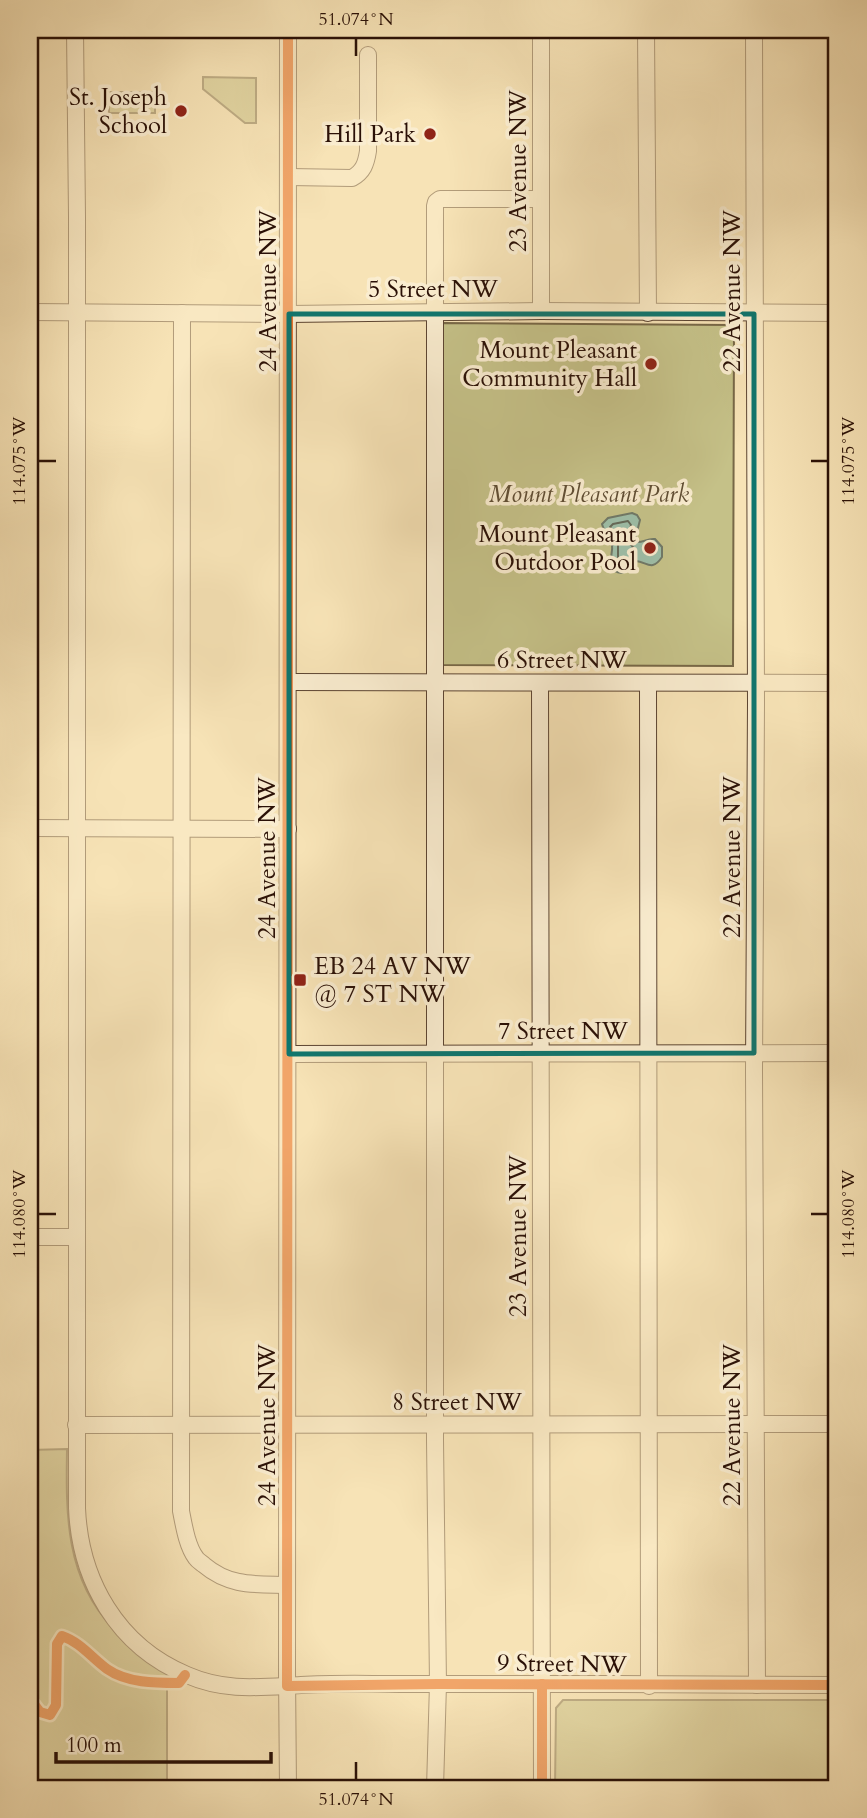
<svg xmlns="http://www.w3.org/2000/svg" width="867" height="1818" font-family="Cardo,serif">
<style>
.green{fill:#c5c188;stroke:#786847;stroke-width:2}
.water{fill:#9ebfa9;stroke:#707968;stroke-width:2}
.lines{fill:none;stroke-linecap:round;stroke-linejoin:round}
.shore{stroke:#646858;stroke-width:2}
.minor-casing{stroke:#5d4532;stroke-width:18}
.minor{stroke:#faedd0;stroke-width:16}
.cycleway-casing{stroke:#faedd0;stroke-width:15}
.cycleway{stroke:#e8590c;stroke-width:10}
.marked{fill:none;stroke:#0f766e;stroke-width:5;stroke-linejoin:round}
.ticks{fill:none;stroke:#2a1006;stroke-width:2.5}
.poi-dot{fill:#8f2418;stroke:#faedd0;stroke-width:2.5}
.labels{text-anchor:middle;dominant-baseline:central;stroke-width:7;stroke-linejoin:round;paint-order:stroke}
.poi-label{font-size:24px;fill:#2a1006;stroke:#faedd0;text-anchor:end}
.street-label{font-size:24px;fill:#2a1006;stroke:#faedd0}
.park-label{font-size:24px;font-style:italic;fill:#604e34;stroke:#faedd0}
.neatline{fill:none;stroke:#2a1006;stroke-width:2.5}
.ticks-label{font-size:18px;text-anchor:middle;fill:#2a1006}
</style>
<rect width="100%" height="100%" fill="#f7e3b6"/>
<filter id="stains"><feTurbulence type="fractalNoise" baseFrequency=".00286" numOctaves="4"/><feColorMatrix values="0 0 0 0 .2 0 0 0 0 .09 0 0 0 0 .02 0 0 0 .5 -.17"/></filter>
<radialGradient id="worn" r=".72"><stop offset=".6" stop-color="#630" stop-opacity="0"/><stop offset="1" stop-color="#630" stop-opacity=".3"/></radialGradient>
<g class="green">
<path d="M203,77L256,78V123H245L203,89Z"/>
<rect x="109" y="92" width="46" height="21"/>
<path d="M443,323L734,325L733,666L443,665Z"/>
<path d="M67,1449C66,1513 65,1578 113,1628C129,1644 150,1658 167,1673V1788H30V1450Z"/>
<path d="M563,1700H837V1788H555L556,1708Z"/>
</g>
<path class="water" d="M632,513L637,515L640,520L636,536V542C643,543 647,538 655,539L662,547V557C652,572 647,562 636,561C631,573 614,579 611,563C610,556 613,552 612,545C610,537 604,532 602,524L608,518Z"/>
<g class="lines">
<path class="shore" d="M628,521L631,525C626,542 628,539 636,552L630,558L627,564L623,566L618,562V542L610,527L613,524Z"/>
<g class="minor-casing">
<g id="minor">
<path d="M75,30L77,217V1508C80,1580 117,1646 187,1675C226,1692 260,1687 301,1685C333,1683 365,1684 397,1684C544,1683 690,1685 837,1685"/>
<path d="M541,30V311"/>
<path d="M646,30L648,313"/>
<path d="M754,30L756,703L754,1071L757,1685"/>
<path d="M289,177L352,178C363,172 366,164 368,151V55"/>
<path d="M30,312L289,314L541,311L837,313"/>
<path d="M182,313L181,1511C184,1526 187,1546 196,1558C198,1561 202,1563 204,1565C230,1587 256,1584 287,1585"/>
<path d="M288,682L837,683"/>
<path d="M540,683L542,1788"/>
<path d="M648,683L649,1686"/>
<path d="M30,828L288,829"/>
<path d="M289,1054L837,1053"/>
<path d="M30,1237H76"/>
<path d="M76,1425L837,1424"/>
<path d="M288,1788L287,1673L288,30"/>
<path d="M435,1788L438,1684L435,1440V206L436,202L440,199H541"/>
</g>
</g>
<use href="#minor" class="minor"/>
<g class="cycleway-casing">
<g id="cycleway">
<path d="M288,30L287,1686L438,1684L837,1685"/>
<path d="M542,1684V1788"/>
<path d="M30,1699L40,1712L50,1715L56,1705L57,1644L62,1636C80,1642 92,1658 107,1669C127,1683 155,1683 179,1683L185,1675"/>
</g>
</g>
<use href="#cycleway" class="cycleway"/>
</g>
<path d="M0 0H867V1818H0ZM289,314H754V1053L289,1054Z" fill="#f7e3b6" fill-opacity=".55" fill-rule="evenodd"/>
<path class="marked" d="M289,314H754V1053L289,1054Z"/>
<path class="ticks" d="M356,38V56M38,461H56M811,461H828M38,1214H56M811,1214H828M356,1762V1780"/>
<g class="poi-dot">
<circle cx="181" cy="111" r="7"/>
<circle cx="430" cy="134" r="7"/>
<circle cx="651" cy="364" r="7"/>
<circle cx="650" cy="548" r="7"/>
<rect x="293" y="973" width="14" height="14" rx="3.5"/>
</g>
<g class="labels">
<g class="poi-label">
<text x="167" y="97">St. Joseph<tspan x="167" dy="28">School</tspan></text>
<text x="416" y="134">Hill Park</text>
<text x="637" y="350">Mount Pleasant<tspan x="637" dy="28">Community Hall</tspan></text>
<text x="636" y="534">Mount Pleasant<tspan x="636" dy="28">Outdoor Pool</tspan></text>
<text x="314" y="966" text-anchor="start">EB 24 AV NW<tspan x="314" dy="28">@ 7 ST NW</tspan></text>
</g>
<g class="street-label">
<text transform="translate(518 171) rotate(-90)">23 Avenue NW</text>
<text x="433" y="289">5 Street NW</text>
<text transform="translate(268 291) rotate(-90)">24 Avenue NW</text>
<text transform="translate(732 291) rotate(-90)">22 Avenue NW</text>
<text x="562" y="660">6 Street NW</text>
<text transform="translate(732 857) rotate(-90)">22 Avenue NW</text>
<text transform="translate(267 858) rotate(-90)">24 Avenue NW</text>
<text x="563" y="1031">7 Street NW</text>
<text transform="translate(518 1236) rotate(-90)">23 Avenue NW</text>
<text x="457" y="1402">8 Street NW</text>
<text transform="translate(267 1425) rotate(-90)">24 Avenue NW</text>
<text transform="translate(732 1425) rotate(-90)">22 Avenue NW</text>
<text transform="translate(562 1664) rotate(1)">9 Street NW</text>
</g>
<g class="park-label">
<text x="589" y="494">Mount Pleasant Park</text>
</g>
</g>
<rect width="867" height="1818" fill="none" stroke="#f7e3b6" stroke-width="77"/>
<path d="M56 1752v10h215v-10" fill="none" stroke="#2a1006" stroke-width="3.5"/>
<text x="66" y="1752" font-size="21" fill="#2a1006" stroke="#faedd0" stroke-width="5" paint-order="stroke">100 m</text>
<rect x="38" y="38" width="790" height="1742" class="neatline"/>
<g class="ticks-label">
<text x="356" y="25">51.074°N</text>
<text transform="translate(848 461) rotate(-90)" y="6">114.075°W</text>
<text transform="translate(19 461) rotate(-90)" y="6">114.075°W</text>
<text transform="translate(19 1214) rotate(-90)" y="6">114.080°W</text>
<text transform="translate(848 1214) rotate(-90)" y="6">114.080°W</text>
<text x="356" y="1805">51.074°N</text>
</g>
<rect width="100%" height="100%" filter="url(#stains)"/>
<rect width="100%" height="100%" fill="url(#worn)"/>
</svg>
